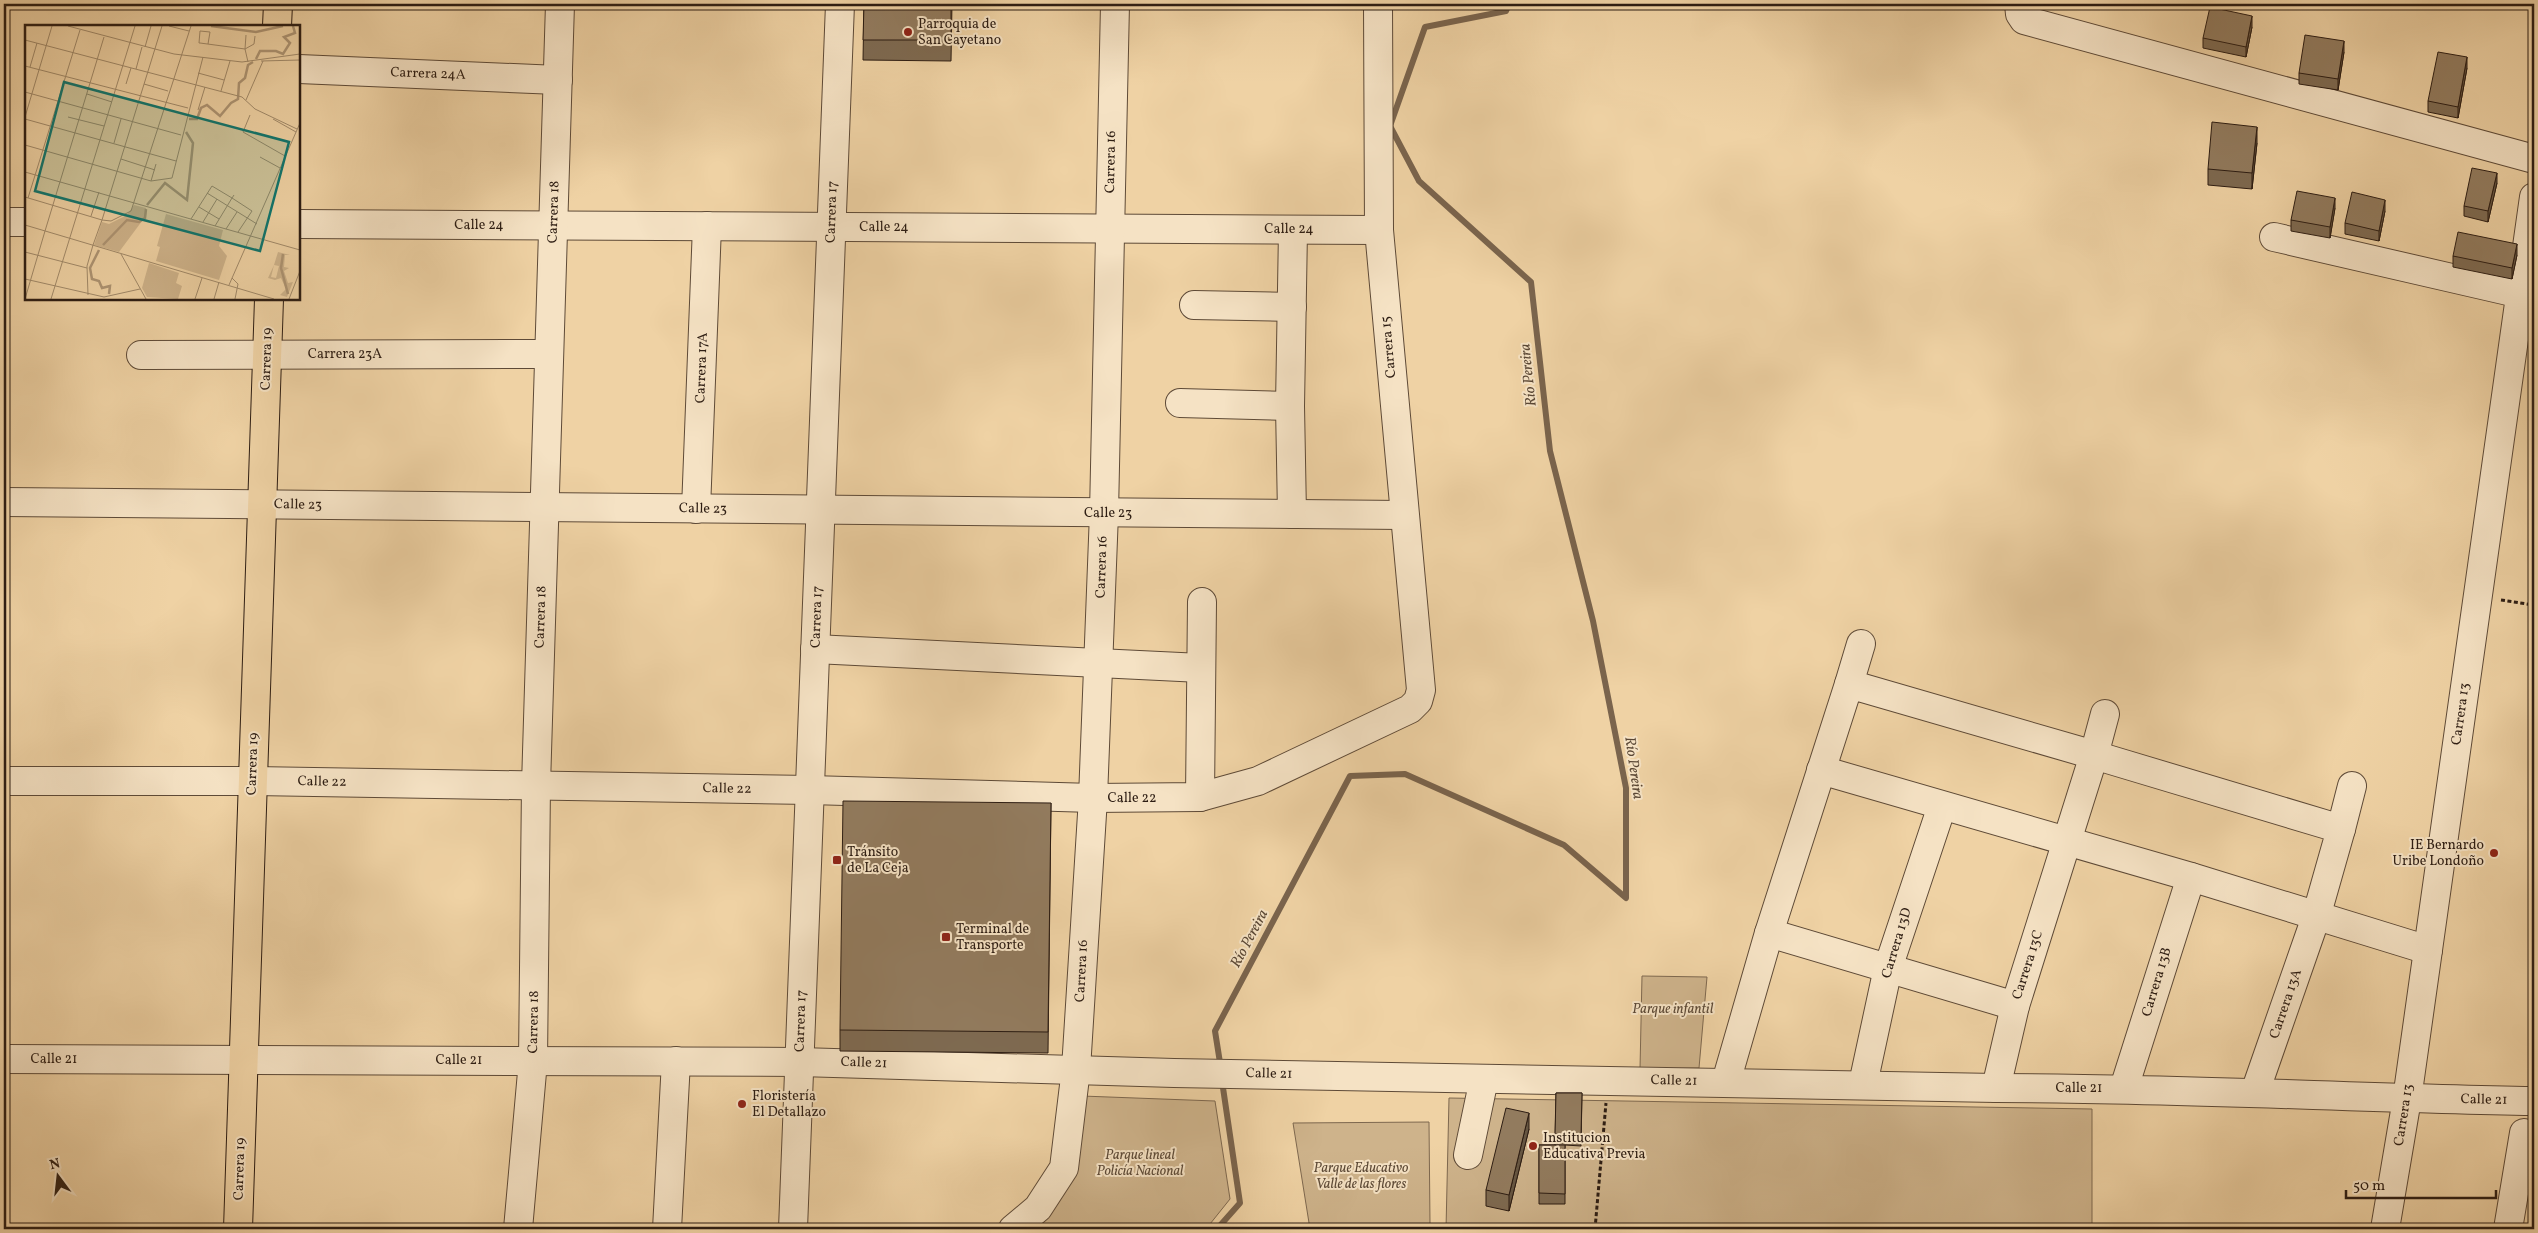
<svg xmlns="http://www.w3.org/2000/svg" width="2538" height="1233" font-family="Vollkorn,serif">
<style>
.green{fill:#ceb38b;stroke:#7e684f}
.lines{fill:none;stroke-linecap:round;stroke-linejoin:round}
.stream{stroke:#7a644d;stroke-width:6}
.minor-casing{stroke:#5e4a37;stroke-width:30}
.major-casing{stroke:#2d1d13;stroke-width:30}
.path{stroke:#2d1d13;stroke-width:3;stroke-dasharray:4 2.5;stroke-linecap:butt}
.minor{stroke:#f5e2c4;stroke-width:28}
.major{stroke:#efd2a4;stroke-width:28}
.wall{fill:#7e6a51;stroke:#2d1d13}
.shaded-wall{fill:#665642;stroke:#2d1d13}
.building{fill:#927b5e;stroke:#2d1d13}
.poi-dot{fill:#8f2418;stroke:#f5e2c4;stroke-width:2}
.labels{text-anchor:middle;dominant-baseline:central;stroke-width:4;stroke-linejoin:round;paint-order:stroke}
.poi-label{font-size:14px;fill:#2d1d13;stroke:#f5e2c4;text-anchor:start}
.street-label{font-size:14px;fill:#2d1d13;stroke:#f5e2c4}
.park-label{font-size:14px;font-style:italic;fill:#5d4a37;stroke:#f5e2c4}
.water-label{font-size:15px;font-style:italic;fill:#5a4735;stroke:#f5e2c4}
.inset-river{fill:none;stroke:#ad9473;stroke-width:2.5}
.inset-road{fill:none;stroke:#a18a6a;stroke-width:1}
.view{fill:#0f766e;fill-opacity:0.15;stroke:#0f766e;stroke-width:2.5}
.inset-edge{fill:none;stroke:#2d1d13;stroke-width:2.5}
</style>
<rect width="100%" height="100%" fill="#efd2a4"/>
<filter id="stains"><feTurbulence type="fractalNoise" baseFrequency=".004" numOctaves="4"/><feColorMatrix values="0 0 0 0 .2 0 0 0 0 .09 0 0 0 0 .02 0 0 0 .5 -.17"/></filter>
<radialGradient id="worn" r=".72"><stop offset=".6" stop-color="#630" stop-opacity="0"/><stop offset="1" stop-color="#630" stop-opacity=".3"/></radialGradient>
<g class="green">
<path d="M1642,976L1707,977L1699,1068L1640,1069Z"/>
<path d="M1082,1096L1215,1101L1230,1199L1206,1229H1032Z"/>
<path d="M1449,1098L2092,1109V1229H1446Z"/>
<path d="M1429,1122L1430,1224L1371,1229H1310L1293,1123Z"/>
</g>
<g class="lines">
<g class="stream">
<path d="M1221,1069L1215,1031L1350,776L1405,774L1564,845L1626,898V788L1593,621L1550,451L1531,282L1419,181L1390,126L1425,27L1506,11L1509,4"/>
<path d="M1217,1229L1240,1203L1222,1081"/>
</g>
<g class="minor-casing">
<g id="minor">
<path d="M2019,4L2020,14L2024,20L2534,159"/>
<path d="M299,69L558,80"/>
<path d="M4,222H26"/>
<path d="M299,224L1379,230"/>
<path d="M2274,237L2521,294"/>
<path d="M1194,305L1292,307"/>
<path d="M141,355L548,354"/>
<path d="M1180,403L1290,406"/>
<path d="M4,502L1403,515"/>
<path d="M696,509L707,226"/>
<path d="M1292,514L1290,406L1293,230"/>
<path d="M815,649L1201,668"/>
<path d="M1849,684L1861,644"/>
<path d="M2105,714L2094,755L2341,829L2316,917L2255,1092"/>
<path d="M1821,770L2191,877L2428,950"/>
<path d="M4,781H253L810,790L1093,798L1200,797L1258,781L1410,709L1418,701L1421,690L1379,230L1378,4"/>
<path d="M1200,797L1202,602"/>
<path d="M2341,829L2352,786"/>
<path d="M1769,933L2015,1006"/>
<path d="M4,1059L800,1062L1174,1073L1996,1088C2176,1088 2355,1098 2534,1101"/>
<path d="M1726,1082L1769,933L1849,684L2094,755L2015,1006L1996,1088"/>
<path d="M1863,1084L1888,968L1942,806"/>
<path d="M2124,1088L2191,877"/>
<path d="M1468,1155L1484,1079"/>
<path d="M518,1229L533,1061L536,785L560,4"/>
<path d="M667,1229L676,1061"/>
<path d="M793,1229L840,4"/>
<path d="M1013,1229L1038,1208L1064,1168L1076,1069L1093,798L1104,513L1115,4"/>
<path d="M2385,1229L2407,1099L2534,197"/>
<path d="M2508,1229L2524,1133"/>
</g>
</g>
<g class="major-casing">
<g id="major">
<path d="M277,26L278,4"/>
<path d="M238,1229L269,299"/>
</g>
</g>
<g class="path">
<path d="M2501,600L2534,605"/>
<path d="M1490,1229H1494"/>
<path d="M1595,1229L1606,1103"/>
</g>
<use href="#minor" class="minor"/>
<use href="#major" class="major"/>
</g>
<g class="wall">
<path d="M864,4H952L951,61L863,60Z"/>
<path d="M2252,27L2246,57L2203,48V38Z"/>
<path d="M2344,52L2338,90L2299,84V73Z"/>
<path d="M2467,68L2458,118L2428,112V101Z"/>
<path d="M2257,143L2252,189L2208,185V169Z"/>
<path d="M2497,183L2488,222L2464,216V206Z"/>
<path d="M2335,208L2330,238L2291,231V220Z"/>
<path d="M2385,211L2379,241L2345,234V223Z"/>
<path d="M2517,255L2512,279L2453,267V256Z"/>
<path d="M1051,803L1048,1053L840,1051V1030Z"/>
<path d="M1556,1093H1582L1581,1146L1565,1145V1204H1539V1145H1555Z"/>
<path d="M1529,1129L1509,1211L1486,1206V1190Z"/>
</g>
<g class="shaded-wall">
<path d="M2252,16V27L2246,57V47Z"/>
<path d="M2344,41V52L2338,90V79Z"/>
<path d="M2467,57V68L2458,118V107Z"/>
<path d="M2257,127V143L2252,189V173Z"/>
<path d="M2497,173V183L2488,222V211Z"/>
<path d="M2335,198V208L2330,238V227Z"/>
<path d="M2385,200V211L2379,241V231Z"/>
<path d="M2517,244V255L2512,279V268Z"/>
<path d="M1529,1113V1129L1509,1211V1195Z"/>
</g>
<g class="building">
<path d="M864,4H951V40H863Z"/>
<path d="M2210,7L2252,16L2246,47L2203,38Z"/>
<path d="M2305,35L2344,41L2338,79L2299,73Z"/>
<path d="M2438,52L2467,57L2458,107L2428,101Z"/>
<path d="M2212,122L2257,127L2252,173L2208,169Z"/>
<path d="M2472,168L2497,173L2488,211L2464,206Z"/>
<path d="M2297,191L2335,198L2330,227L2291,220Z"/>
<path d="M2352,192L2385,200L2379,231L2345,223Z"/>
<path d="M2458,232L2517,244L2512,268L2453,256Z"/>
<path d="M843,801L1051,803L1048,1032L840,1030Z"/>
<path d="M1556,1093H1582L1581,1135L1555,1134Z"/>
<path d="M1506,1108L1529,1113L1509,1195L1486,1190Z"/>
<path d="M1539,1145H1565V1194L1539,1193Z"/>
</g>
<g class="poi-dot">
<circle cx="908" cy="32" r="5"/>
<circle cx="2494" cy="853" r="5"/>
<rect x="832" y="855" width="10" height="10" rx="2.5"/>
<rect x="941" y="932" width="10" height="10" rx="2.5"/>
<circle cx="742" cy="1104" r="5"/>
<circle cx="1533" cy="1146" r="5"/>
</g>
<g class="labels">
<g class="poi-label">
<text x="918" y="24">Parroquia de<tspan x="918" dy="16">San Cayetano</tspan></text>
<text x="2484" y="845" text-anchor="end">IE Bernardo<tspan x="2484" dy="16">Uribe Londoño</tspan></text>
<text x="847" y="852">Tránsito<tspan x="847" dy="16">de La Ceja</tspan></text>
<text x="956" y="929">Terminal de<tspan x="956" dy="16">Transporte</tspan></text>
<text x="752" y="1096">Floristería<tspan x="752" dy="16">El Detallazo</tspan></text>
<text x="1543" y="1138">Institucion<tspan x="1543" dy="16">Educativa Previa</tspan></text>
</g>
<g class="street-label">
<text transform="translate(428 74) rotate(2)">Carrera 24A</text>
<text transform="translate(1111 162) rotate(-89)">Carrera 16</text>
<text transform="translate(554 212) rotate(-88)">Carrera 18</text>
<text transform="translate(832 212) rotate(-88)">Carrera 17</text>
<text x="479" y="225">Calle 24</text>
<text x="884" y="227">Calle 24</text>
<text x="1289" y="229">Calle 24</text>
<text transform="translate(1389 347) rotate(-95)">Carrera 15</text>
<text x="345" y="354">Carrera 23A</text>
<text transform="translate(267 359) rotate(-88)">Carrera 19</text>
<text transform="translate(702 368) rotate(-88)">Carrera 17A</text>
<text transform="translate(298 505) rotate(1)">Calle 23</text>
<text transform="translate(703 509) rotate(1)">Calle 23</text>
<text x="1108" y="513">Calle 23</text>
<text transform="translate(1102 567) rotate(-88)">Carrera 16</text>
<text transform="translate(541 617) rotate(-88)">Carrera 18</text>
<text transform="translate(817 617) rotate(-88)">Carrera 17</text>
<text transform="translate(2461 714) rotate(-82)">Carrera 13</text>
<text transform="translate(253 764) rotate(-88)">Carrera 19</text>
<text transform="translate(322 782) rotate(1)">Calle 22</text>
<text transform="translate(727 789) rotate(1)">Calle 22</text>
<text x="1132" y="798">Calle 22</text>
<text transform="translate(1897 943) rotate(-73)">Carrera 13D</text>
<text transform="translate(2028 965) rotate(-72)">Carrera 13C</text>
<text transform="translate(1082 971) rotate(-87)">Carrera 16</text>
<text transform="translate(2157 982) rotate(-73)">Carrera 13B</text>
<text transform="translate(2286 1004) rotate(-71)">Carrera 13A</text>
<text transform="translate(801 1021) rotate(-88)">Carrera 17</text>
<text transform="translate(534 1022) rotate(-89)">Carrera 18</text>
<text x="54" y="1059">Calle 21</text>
<text x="459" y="1060">Calle 21</text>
<text transform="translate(864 1063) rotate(2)">Calle 21</text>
<text transform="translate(1269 1074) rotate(1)">Calle 21</text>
<text transform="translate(1674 1081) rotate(1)">Calle 21</text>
<text x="2079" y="1088">Calle 21</text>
<text transform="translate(2484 1100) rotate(1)">Calle 21</text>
<text transform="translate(2404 1115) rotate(-81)">Carrera 13</text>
<text transform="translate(240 1169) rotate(-88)">Carrera 19</text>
</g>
<g class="park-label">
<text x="1673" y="1009">Parque infantil</text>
<text x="1140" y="1155">Parque lineal<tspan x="1140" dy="16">Policía Nacional</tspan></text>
<text x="1361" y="1168">Parque Educativo<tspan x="1361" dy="16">Valle de las flores</tspan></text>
</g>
<g class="water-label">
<text transform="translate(1529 375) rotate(-96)">Río Pereira</text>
<text transform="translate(1633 768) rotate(82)">Río Pereira</text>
<text transform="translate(1250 939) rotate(-62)">Río Pereira</text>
</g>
</g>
<g transform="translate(25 25)">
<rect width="275" height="275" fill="#efd2a4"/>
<path d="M109,180L121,183L120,192L94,227L69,220L77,197L84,199L102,190ZM141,189L198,205L194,221L202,231L194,255L131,236L135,222L132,221ZM253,227L265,230H260L259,242L264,243L259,246L263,258L268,257L262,272L255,270L261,264L256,253L250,255L243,253L249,240L246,252L251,253L254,241L249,240ZM124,238L154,248L151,258L157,261L153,274L122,272L117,263Z" fill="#ceb38b"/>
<path class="inset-river" d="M186,1L231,7L258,1M231,34L235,26H251L258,29L265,18L259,12L270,8L268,1M164,94H172L176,83L182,80L195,91L206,78L213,74L214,58L220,53L223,40L228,37M122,180L140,158L162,175L168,118L161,107M78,220L102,195L114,197L120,193L121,184M74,225L65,243L67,254L74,256L77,263L85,261L84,269M258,229L256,243L263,269"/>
<path class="inset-road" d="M43,1L149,29L217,37L275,29M137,1L77,195L86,196L106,186L166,1M144,1L164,6M221,10L220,24L229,19L230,11M0,15L217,72L230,84L272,104M183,19L185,7L175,6L174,18H175L220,24L223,37M120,22L126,1M236,36L275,35M0,41L163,83M5,42L12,18M111,44L117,22M173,48L199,55M101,59L106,43M119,59L143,66M196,66L205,36M0,67L156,110M62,69L87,77M221,75L238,36M173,85L180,62M225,90L218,107L260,131M0,92L27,1M43,92L79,101M0,94L151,136M248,94L271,107M89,118L96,94M0,120L126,156L147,153L178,32M235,132L255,143M96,134L130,145M0,147L275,225M126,156L131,139M182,168L232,199M209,170L207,173L227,186L213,207M0,172L77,195L68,220M3,173L55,5M174,182L194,194M66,191L74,167M166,194L187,161L207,173L190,201M178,197L192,174M0,200L249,274M201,204L212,187M20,206L79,12M0,227L62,243M96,229L121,274M207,253L213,259L210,274M0,254L79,272L115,264M204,260L275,98M63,270L62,241L68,220M0,274L20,206M26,274L110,1M170,274L177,253M189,274L194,257M264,274L275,246"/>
<path class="view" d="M39,57L264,117L235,226L10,166Z"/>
<rect width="275" height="275" class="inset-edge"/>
</g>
<rect width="2538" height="1233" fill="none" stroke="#efd2a4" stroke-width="20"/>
<rect x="5" y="5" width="2528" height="1223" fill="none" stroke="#2d1d13" stroke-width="2.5"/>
<rect x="10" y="10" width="2518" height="1213" fill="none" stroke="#2d1d13"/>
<g transform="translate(58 1176) rotate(345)" stroke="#f5e2c4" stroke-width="4" paint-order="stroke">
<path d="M0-4L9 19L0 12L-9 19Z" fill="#2d1d13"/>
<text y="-8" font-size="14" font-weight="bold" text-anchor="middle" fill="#2d1d13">N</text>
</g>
<path d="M2346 1190v8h150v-8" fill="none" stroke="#2d1d13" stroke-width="2.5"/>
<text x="2353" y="1190" font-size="15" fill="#2d1d13" stroke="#f5e2c4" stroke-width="4" paint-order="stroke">50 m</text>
<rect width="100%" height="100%" filter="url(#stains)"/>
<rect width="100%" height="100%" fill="url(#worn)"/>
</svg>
